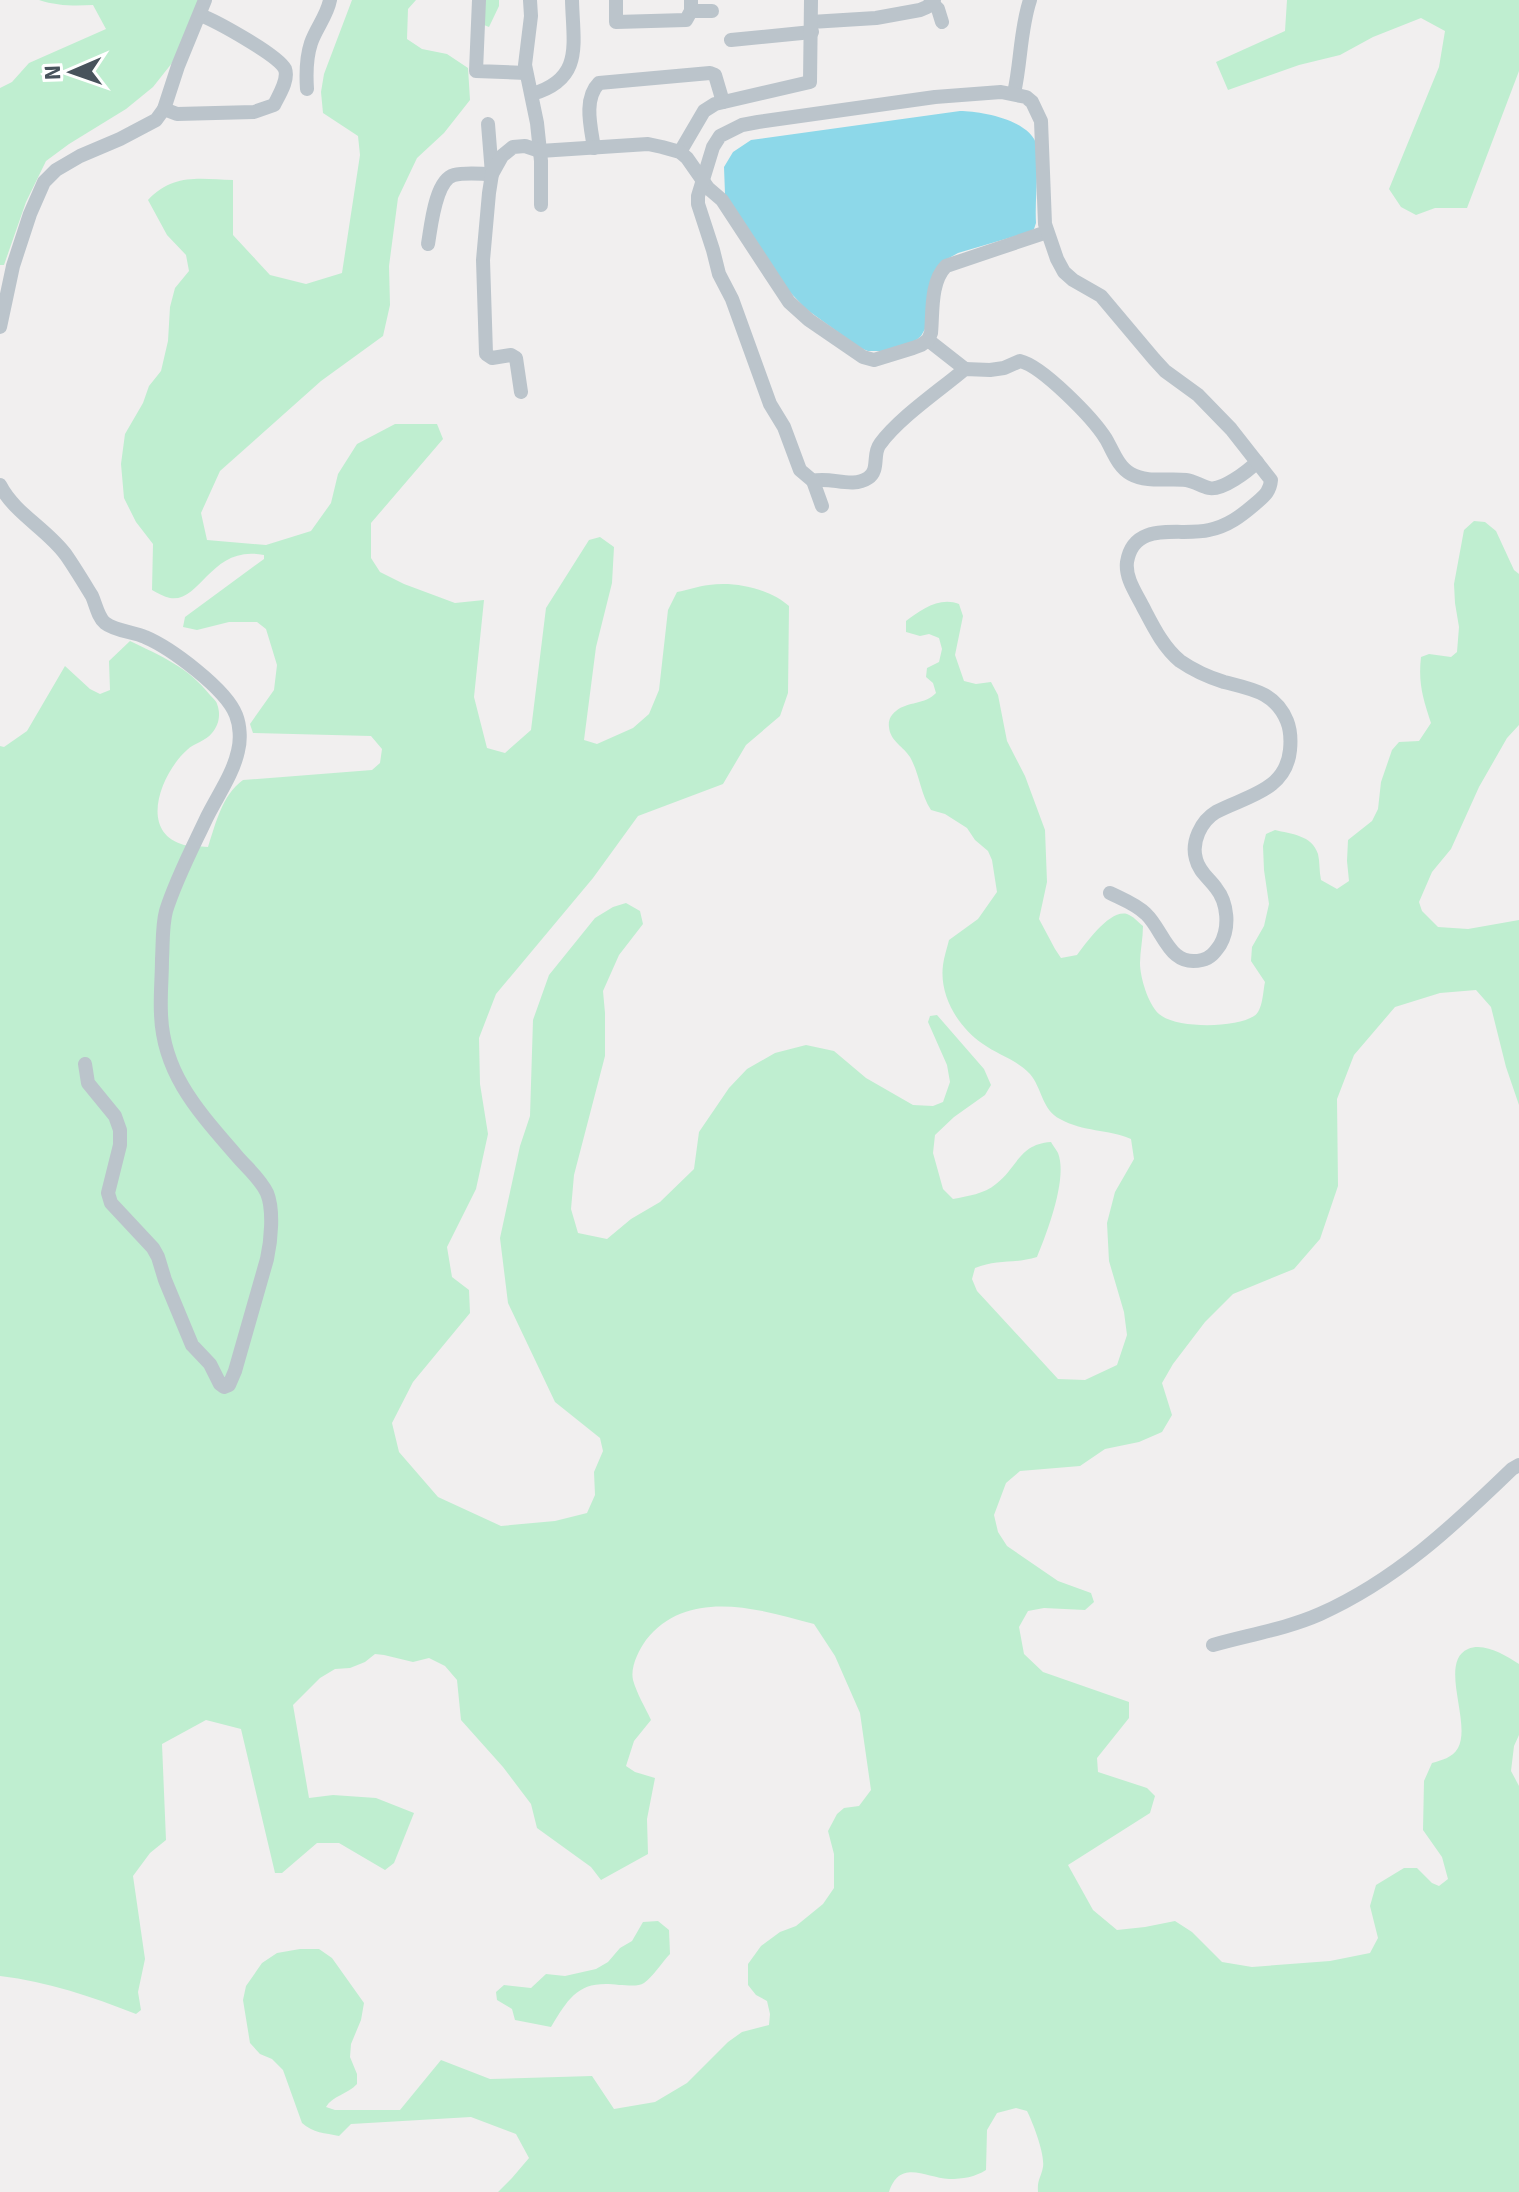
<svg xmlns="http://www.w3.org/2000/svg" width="1519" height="2192" font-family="Signika,sans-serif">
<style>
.green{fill:#bfeed0}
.water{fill:#8dd8e9}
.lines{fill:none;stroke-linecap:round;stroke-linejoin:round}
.minor{stroke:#bbc4cb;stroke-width:14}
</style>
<rect width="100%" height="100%" fill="#f1efef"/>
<g class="green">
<path d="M39,0H200L172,63L153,87L126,109L69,144L46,161L26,202L4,265H0V88L12,82L29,63L106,29L93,5C74,6 57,6 39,0Z"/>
<path d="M352,0H416L408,9L407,39L422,49L447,54L468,68L470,100L444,133L417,158L398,198L389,266L390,305L383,336L321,381L220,471L201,513L207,540L266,545L311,531L331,503L338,474L357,444L395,424H437L443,439L371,523V558L380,572L404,584L455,603L484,600L474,697L487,748L505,753L531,730L546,608L589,540L600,537L614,547L612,583L596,647L584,740L597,744L633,728L649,714L659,690L668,610L677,592C688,590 698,586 709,585C735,581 770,589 789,606L788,693L780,716L746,745L723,784L638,816L593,878L496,994L479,1038L480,1084L488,1134L476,1189L447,1247L452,1277L469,1290L470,1313L413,1382L392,1423L399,1452L438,1497L501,1526L555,1521L587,1513L595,1495L594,1472L603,1451L600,1438L555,1402L508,1303L500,1238L520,1146L530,1116L533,1020L549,975L595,918L613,907L626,903L640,911L643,924L619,955L603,991L605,1013V1056L574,1175L571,1209L578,1233L607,1239L631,1219L660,1202L694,1169L699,1132L729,1088L747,1069L775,1053L806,1045L834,1051L866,1078L913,1105L933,1106L943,1102L950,1082L947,1065L928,1022L930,1016L937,1015L984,1069L991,1085L985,1095L954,1117L935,1135L933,1153L943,1189L953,1199C968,1196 984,1194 996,1184C1018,1167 1019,1144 1051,1142C1053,1146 1056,1149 1058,1153C1068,1178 1047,1233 1037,1257C1015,1264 997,1259 975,1268L972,1279L977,1291L1058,1379L1085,1380L1117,1365L1127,1335L1124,1312L1109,1261L1107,1223L1115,1192L1134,1159L1131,1139C1108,1129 1083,1132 1060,1119C1042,1110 1042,1088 1030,1074C1016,1059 998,1055 983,1044C958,1027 939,996 943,965C944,957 947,948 949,940L978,919L997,892L992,860L988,851L975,840L967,828L945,814L931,810C920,793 920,775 910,757C904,747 890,741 889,727C888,720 891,715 896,711C908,701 925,705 936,693L933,683L926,677L927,668L939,662L942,649L939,638L929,634L920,636L906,632V621C920,610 940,596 959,604L963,616L955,655L964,681L976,684L991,682L998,695L1007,741L1025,776L1045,830L1047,882L1039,919L1055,949L1061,958L1077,955C1086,943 1110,909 1127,914C1133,916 1138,922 1143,926C1143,939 1140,951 1140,963C1140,977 1148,1004 1159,1014C1176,1029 1236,1028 1254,1016C1263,1011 1263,990 1265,982L1251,961L1252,947L1264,926L1269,904L1264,870L1263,846L1266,834L1275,830C1291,834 1312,835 1318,854C1320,862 1319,871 1321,880L1337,889L1349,881L1347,861L1348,840L1372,821L1378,809L1381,782L1392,750L1399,742L1419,741L1431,723C1423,699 1418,683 1421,657L1429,654L1451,657L1457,652L1459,627L1455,603L1454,584L1464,530L1474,521L1485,522L1496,531L1514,570L1519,574V725L1507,738L1479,787L1451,849L1432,872L1419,902L1422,911L1438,927L1468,929L1519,920V1105L1506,1067L1491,1007L1476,990L1440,993L1395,1007L1354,1055L1337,1099L1338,1186L1320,1239L1294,1269L1233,1294L1205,1322L1173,1364L1162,1383L1172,1415L1162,1432L1139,1442L1105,1449L1080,1466L1020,1471L1006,1483L994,1515L998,1532L1007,1546L1058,1581L1091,1593L1094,1602L1085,1610L1044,1608L1028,1611L1019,1627L1024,1654L1043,1672L1129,1702V1718L1097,1758L1098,1772L1147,1788L1155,1796L1150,1813L1068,1865L1093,1910L1117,1930L1145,1927L1175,1921L1192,1932L1222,1962L1252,1967L1330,1961L1370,1953L1378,1938L1370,1906L1376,1885L1404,1868H1417L1432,1883L1439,1886L1448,1879L1442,1857L1423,1830L1424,1781L1432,1763C1442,1760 1452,1758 1458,1748C1472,1723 1438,1662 1468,1649C1484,1642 1505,1655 1519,1664V1735L1514,1746L1511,1771L1519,1786V2192H1038C1037,2179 1041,2178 1043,2167C1045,2154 1033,2123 1027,2111L1016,2108L997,2113L987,2130L986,2170C975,2177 963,2179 949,2179C926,2178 900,2158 889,2192H498L512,2178L529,2158L516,2134L471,2117L351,2124L339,2136C325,2133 313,2133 302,2123L283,2070L272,2059L260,2054L250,2043L243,2000L246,1986L262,1963L277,1953L300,1949H319L332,1958L364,2003L361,2020L351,2044L350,2057L357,2074V2084C348,2094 332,2096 326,2107L335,2110H400L441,2060L490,2079L592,2076L614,2109L655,2102L687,2083L728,2042L742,2032L769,2025L770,2014L767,2001L756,1995L748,1985V1964L761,1946L780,1932L796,1926L823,1904L834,1888V1854L828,1831L837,1814L844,1808L859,1806L871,1790L860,1713L835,1656L814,1624C759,1609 688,1587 646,1640C639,1650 630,1667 633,1680C637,1694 645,1707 651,1720L634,1741L626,1766L635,1772L655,1778L647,1819L648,1854L601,1880L591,1867L537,1828L531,1804L503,1767L461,1720L457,1680L445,1666L429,1658L413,1662L384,1655L375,1654L365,1662L350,1668L335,1669L320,1678L293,1705L309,1798L333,1795L376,1798L414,1813L394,1863L385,1870L339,1843H317L282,1873H275L241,1729L206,1720L162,1744L166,1840L150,1853L133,1876L145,1959L138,1992L141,2010L136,2014C90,1996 49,1982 0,1976V746L4,747L27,731L65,666L90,689L100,694L110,690L109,661L130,641C161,656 188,667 210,695C212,697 217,702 217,704C221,714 219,725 212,733C206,741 194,743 187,750C162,772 137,832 184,845C191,847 200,846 208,847C216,823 222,795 243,780L372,770L380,763L382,749L371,736L253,733L250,724L274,690L277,665L266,629L257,622H229L197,630L183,627L185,617L264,559V555C211,544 201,603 170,598C164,597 158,593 152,590L153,544L136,522L124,498L121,464L125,434L143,403L149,386L161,371L168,341L170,307L175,288L189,271L186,255L167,235L148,200C173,173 200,179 233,180V235L270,275L306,284L342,273L360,155L358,136L323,113L321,92L324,74Z"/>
<path d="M482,0H499V6L489,27L484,25Z"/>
<path d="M1287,0H1519V71L1467,208H1435L1416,215L1401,207L1389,189L1439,67L1445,31L1421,18L1373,37L1340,55L1299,65L1228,90L1216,62L1285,31Z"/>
<path d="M658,1921L669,1930L670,1954C663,1961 652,1978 644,1983C638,1987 627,1985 619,1985C579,1980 570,1996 551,2027L515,2020L512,2009L497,2000L496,1992L504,1985L531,1988L546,1974L565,1976L596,1969L608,1962L620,1948L632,1941L643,1922Z"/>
</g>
<path class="water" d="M960,111C981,111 1031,120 1037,146C1039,153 1037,164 1037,171C1037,188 1035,206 1036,223L1034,229L1029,232L958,253L942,262L925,329L921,336L914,342L883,351H868L860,348L806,309L787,289L725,194L724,167L733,152L751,140Z"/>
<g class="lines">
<g class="minor">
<path d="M479,0L476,71L526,73"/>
<path d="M530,0L531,16L525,65L537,123L541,161V205"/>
<path d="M616,0V22L686,20L691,11V0"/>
<path d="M932,3L938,9L942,22"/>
<path d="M691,11H712"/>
<path d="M811,22L876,18L920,10L927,7L934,0"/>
<path d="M731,40L812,32"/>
<path d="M307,89C306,74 306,58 311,43C316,28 327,16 330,0"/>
<path d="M1014,93C1021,63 1020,30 1030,0"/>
<path d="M532,94C584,79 573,44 572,0"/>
<path d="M164,109L177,114L254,112L274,105C279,95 289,80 285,69C278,55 216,21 200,15"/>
<path d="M594,148C591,128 583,99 599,83L710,73L715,75L723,102"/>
<path d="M680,152L704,111L715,104L810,82L811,0"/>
<path d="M428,244C431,227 435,180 454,175C465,172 481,174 492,174L488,124"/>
<path d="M0,327L13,266L30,214L44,182L56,170L80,156L120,139L156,120L164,109L178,66L205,0"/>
<path d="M928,340L965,369"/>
<path d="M521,392L516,358L511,355L492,358L486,354L483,260L489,193L492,174L502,156L513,147L525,146L540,151L648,144L662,147L680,152L687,158L708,188L722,200L789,302L809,320L863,357L874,360L913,348L921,345L928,340L931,333C933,313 930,282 946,266L1047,232"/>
<path d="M813,481C830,476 852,489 868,478C880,470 872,454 880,444C900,417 939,391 965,369L990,370L1004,368L1020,361C1042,366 1093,418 1106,439C1113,451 1118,467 1131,474C1147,483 1168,478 1186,480C1194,481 1201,486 1209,488C1222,491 1248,471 1257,462"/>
<path d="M0,485C15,514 47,529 66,555C75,568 84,583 92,596C96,605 98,617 105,623C115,631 134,632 145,637C171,648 226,689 236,715C240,725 241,740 238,751C233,774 218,795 207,817C193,847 176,879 166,911C162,926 163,944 162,959C162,978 160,996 161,1014C163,1074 199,1112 236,1155C246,1167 260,1178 267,1193C274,1210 271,1241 267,1259L235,1371L229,1385L224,1387L220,1384L210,1364L192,1345L165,1280L158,1257L153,1248L111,1203L108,1193L120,1145V1130L115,1116L88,1083L85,1064"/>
<path d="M822,506L813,481L800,470L784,427L770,404L732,299L719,274L713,250L698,204V196L713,147L720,136L742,125L758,122L935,97L1001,92L1026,97L1032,102L1041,121L1045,224L1057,259L1064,272L1073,280L1101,296L1154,359L1165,371L1198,395L1231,429L1271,480C1270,492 1264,496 1255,504C1241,516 1228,526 1209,530C1181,537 1134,519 1127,562C1125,578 1136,593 1143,607C1153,626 1163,647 1180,661C1193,670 1208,677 1224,682C1251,689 1275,692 1287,721C1291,731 1291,740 1290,750C1286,791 1246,796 1216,812C1201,821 1191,842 1196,859C1199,872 1209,878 1216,888C1228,903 1230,928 1220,945C1215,952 1211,958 1202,960C1169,968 1164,931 1146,914C1136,904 1122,899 1110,893"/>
<path d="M1213,1645C1248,1635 1286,1629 1320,1614C1396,1580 1453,1526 1512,1469L1519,1465"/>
</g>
</g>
<g transform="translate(72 72) rotate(268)" stroke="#ffffff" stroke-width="6" paint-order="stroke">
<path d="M0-6L14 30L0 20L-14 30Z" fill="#48535c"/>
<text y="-12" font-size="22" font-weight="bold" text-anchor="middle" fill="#48535c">N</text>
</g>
</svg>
